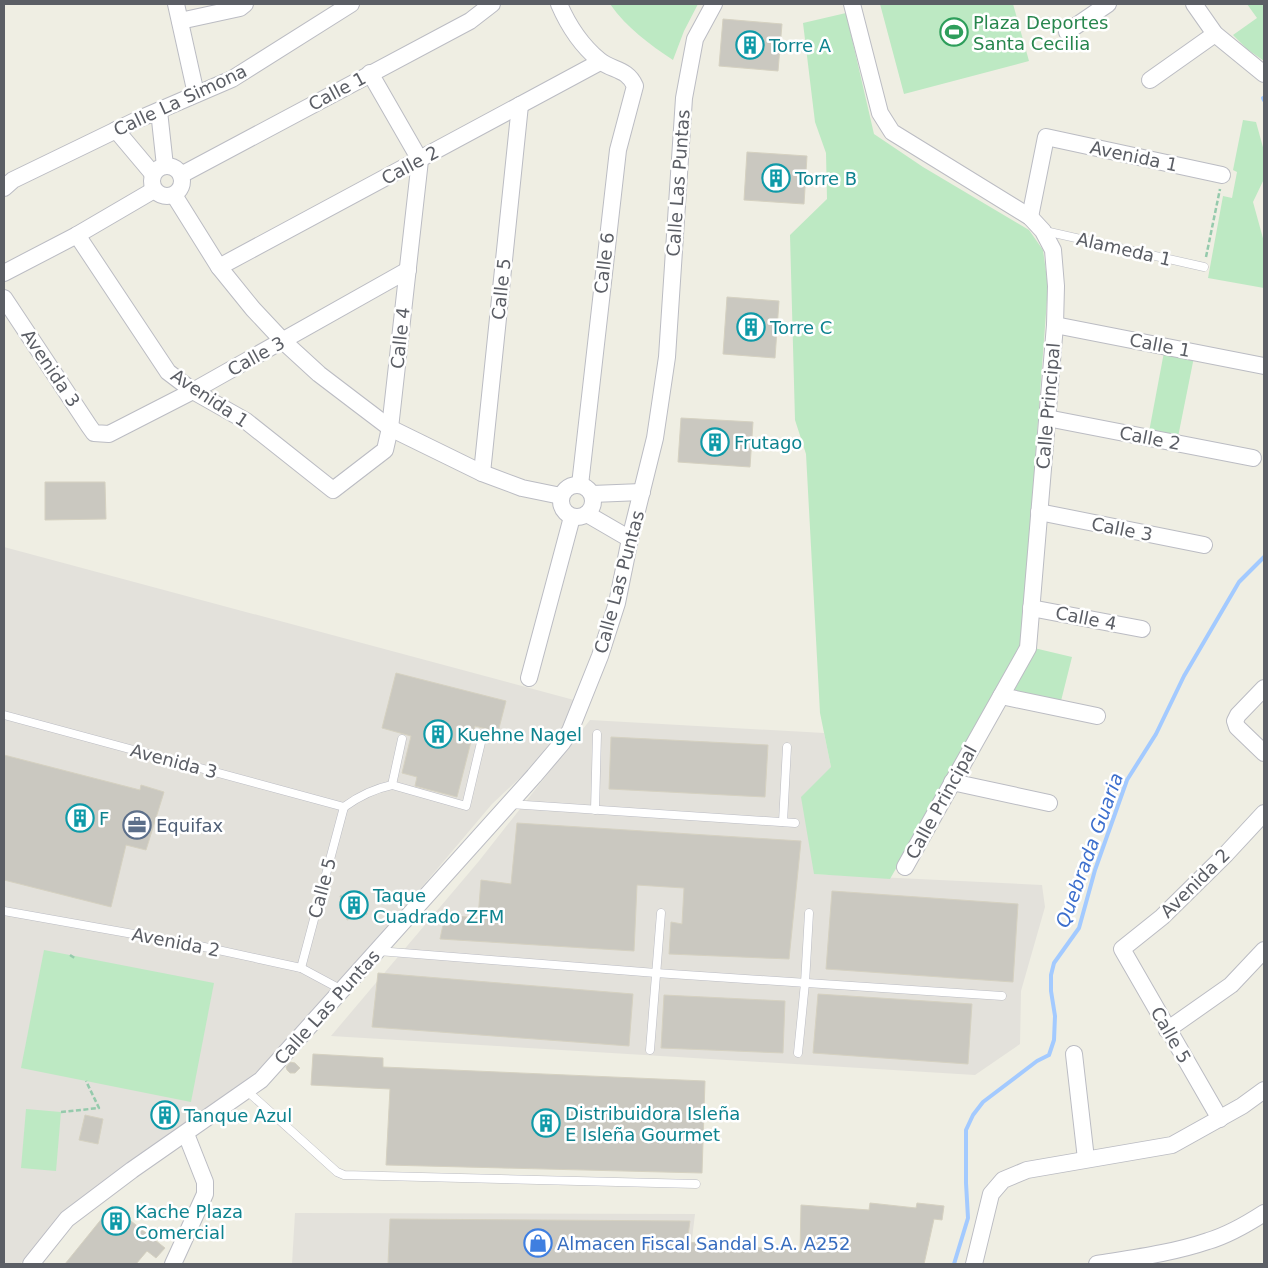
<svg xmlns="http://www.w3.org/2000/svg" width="1268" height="1268" font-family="'DejaVu Sans',sans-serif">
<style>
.industrial{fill:#e3e1db}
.green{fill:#bde9c3}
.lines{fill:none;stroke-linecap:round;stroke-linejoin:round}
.stream{stroke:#a3caff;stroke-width:4}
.building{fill:#cac8c0;stroke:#d5d1c1}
.service-casing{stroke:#bbbcc3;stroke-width:9}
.minor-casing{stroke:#bbbcc3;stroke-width:18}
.path{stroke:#95caac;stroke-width:2.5;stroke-dasharray:5 2.5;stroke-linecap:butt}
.service{stroke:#fff;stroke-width:8}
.minor{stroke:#fff;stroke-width:16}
.labels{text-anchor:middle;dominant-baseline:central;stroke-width:5;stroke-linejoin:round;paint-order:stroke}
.leisure-label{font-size:18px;fill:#27864d;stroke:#fff;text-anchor:start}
.culture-label{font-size:18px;fill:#0d838f;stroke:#fff;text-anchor:start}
.street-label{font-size:18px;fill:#5b5e65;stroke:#fff}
.service-label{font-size:18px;fill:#4e5e75;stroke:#fff;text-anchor:start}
.shop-label{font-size:18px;fill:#366cbe;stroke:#fff;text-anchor:start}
.water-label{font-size:19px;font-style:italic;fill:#3b6ecd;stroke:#fff}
</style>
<rect width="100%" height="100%" fill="#efeee3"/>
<g class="industrial">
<path d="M4,547L574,700L561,730L525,773L492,804L350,972L256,1072L58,1219L20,1264H4Z"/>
<path d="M590,720L824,733L831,767L814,874L1042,885L1045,907L1021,991L1020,1044L975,1075L331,1036L479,861Z"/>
<path d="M295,1213L695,1214L689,1264H292Z"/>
</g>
<g class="green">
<path d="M610,4H698L684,31L673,60C649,44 627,28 610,4Z"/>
<path d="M880,4H1013L1029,61L904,94Z"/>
<path d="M1247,4H1264V61L1247,49L1233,35L1257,18Z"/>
<path d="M846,13L874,134L923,167L1029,230L1043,250L1048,286L1021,650L890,879L814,874L801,797L831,767L820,713L806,454L795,420L790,235L827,199L826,153L815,122L803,23Z"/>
<path d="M1243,120L1256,122L1264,151V179L1253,202L1264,242V288L1208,278L1223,196L1232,198L1237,172L1233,170Z"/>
<path d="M1164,352L1194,357L1178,437L1149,432Z"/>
<path d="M1034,648L1072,657L1060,705L1009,693Z"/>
<path d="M44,950L214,983L191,1102L21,1068Z"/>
<path d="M26,1109L61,1112L56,1171L21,1168Z"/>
</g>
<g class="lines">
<g class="stream">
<path d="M1263,98L1264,100"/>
<path d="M954,1264L968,1218L966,1183V1130L973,1115L983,1102L1037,1061L1049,1055L1054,1040L1055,1016L1051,991V975L1054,963L1079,928L1095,870L1127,780L1156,734L1184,676L1239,582L1264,557"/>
</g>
</g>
<g class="building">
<path d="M723,19L782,24L778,71L719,66Z"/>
<path d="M747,152L807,156L804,204L744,200Z"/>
<path d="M727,297L779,301L775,358L723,354Z"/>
<path d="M681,418L753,422L750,467L678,462Z"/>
<path d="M45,482H105L106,519L45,520Z"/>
<path d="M396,673L506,701L498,732L475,726L457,797L415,786L417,777L402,773L411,736L382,728Z"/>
<path d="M611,737L768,745L765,797L609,789Z"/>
<path d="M4,755L140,790L141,785L164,792L146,850L126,845L111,907L4,880Z"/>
<path d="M517,823L801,841L789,959L669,954L671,922L682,924L684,888L637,885L634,951L440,939L445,915L478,918L481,880L511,884Z"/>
<path d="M360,891L367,914L347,920L340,896Z"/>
<path d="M832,891L1018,904L1013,982L826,969Z"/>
<path d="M378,973L633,994L629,1046L372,1027Z"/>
<path d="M818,994L972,1004L968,1064L813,1053Z"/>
<path d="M664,995L785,1001L783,1053L661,1048Z"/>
<path d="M313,1054L383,1058V1067L705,1081L702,1173L386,1165L390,1089L311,1085Z"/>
<path d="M290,1062L295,1063L300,1068L295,1073H290L287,1070L286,1067Z"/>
<path d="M85,1115L103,1119L98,1144L79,1140Z"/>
<path d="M870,1203L916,1208L917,1203L944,1206L942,1220L934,1219L924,1264H388L390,1219L690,1221L687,1242L800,1251L801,1205L869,1210Z"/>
<path d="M112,1206L165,1248L156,1258L147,1251L136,1264H65Z"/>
</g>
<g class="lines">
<g class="service-casing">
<g id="service">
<path d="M1045,231L1204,267"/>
<path d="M4,715L344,807"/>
<path d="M392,785L466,806L483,734"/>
<path d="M510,804L795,823"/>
<path d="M344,807C359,796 373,789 392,785L402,739"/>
<path d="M595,810L597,734"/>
<path d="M783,822L787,747"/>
<path d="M4,911L195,945L301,968L342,990"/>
<path d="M378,951L656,973L1002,996"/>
<path d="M301,968L344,807"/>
<path d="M650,1050L661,913"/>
<path d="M798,1053L805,983L809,913"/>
<path d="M246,1090L337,1172L344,1175L696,1184"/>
</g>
</g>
<g class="minor-casing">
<g id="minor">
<path d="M176,4L196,94"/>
<path d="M559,4C568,25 581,45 599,60C612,71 627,68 635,86L618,150L580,485"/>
<path d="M852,4L880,113L892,132L1030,217L1043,231L1053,250L1056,286L1055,325L1028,648L905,867"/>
<path d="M1194,4L1215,34L1264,74"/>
<path d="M180,21L240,8L245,4"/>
<path d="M1067,32L1108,4"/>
<path d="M370,73L420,160"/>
<path d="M1150,80L1215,34"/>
<path d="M159,111L165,166"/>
<path d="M116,130L153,174"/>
<circle cx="167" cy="181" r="15"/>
<path d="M181,175L470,21L492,4"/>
<path d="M4,188L13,180L139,119L232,79L351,4"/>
<path d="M174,195L219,267L253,309L283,341L319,374L361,406L390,428L482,473L522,488L561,496"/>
<path d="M1030,217L1046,137L1222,175"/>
<path d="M77,235L168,372L193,391L246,421L333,490L385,450L390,428L420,160"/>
<path d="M219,267L600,62"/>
<path d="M4,273L77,235L154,190"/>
<path d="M4,298L89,426L94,433L109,434L193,391L408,270"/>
<path d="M1055,325L1264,366"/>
<path d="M1047,418L1253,458"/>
<path d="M482,473L520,105"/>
<circle cx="577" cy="501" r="16"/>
<path d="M592,494L642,492"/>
<path d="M1039,512L1204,545"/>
<path d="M587,514L630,539"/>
<path d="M1031,608L1142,629"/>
<path d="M529,678L572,517"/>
<path d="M1264,688L1238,715L1235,721L1237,727L1264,753"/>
<path d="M1001,696L1097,716"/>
<path d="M952,782L1049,803"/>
<path d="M1167,1030L1231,985L1264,950"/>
<path d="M1074,1054L1086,1159"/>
<path d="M1220,1119L1122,949L1162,917L1226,854L1264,813"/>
<path d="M31,1264L67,1219L132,1170L261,1080L534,776L562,743L570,731L600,656L617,603L630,539L655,438L667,357L684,98L695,39L714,4"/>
<path d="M173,1264L205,1194V1182L186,1134"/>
<path d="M974,1264L991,1194L1003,1180L1027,1170L1172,1145L1242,1106L1264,1090"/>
<path d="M1097,1264C1134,1258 1173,1253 1208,1241C1228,1235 1247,1224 1264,1213"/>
</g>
</g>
<g class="path">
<path d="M1206,257L1220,189"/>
<path d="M70,955L76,959"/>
<path d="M61,1112L99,1108L86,1081"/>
</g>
<use href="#service" class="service"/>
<use href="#minor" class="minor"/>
</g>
<defs>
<g id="stadium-ring" transform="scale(1.4375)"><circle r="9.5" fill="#fff" stroke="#2e9e5b" stroke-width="1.5"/><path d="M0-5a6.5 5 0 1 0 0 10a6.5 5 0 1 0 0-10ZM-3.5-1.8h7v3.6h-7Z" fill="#2e9e5b"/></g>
<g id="building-ring" transform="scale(1.4375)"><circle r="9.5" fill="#fff" stroke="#0f9aa8" stroke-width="1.5"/><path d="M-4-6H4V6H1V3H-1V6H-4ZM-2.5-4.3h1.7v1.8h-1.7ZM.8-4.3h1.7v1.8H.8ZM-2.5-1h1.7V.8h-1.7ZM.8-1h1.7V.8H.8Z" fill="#0f9aa8"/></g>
<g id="office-ring" transform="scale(1.4375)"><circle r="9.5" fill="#fff" stroke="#5c6f8a" stroke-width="1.5"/><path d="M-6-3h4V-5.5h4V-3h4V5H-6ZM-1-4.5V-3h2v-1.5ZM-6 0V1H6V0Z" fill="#5c6f8a"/></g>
<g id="shop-ring" transform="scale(1.4375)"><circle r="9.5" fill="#fff" stroke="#3f7fe0" stroke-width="1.5"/><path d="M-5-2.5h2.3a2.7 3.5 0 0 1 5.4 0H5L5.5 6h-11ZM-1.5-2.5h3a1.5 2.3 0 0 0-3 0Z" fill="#3f7fe0"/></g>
</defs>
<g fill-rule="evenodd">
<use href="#stadium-ring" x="954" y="32"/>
<use href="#building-ring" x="750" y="45"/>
<use href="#building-ring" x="776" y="178"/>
<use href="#building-ring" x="751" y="327"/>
<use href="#building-ring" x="715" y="442"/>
<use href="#building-ring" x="438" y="734"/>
<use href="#building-ring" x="80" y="818"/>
<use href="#office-ring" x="137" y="825"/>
<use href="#building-ring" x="354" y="905"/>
<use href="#building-ring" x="165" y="1115"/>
<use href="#building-ring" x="546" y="1123"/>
<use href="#building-ring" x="116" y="1221"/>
<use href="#shop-ring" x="538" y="1243"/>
</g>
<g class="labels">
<g class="leisure-label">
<text x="973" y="22">Plaza Deportes<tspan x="973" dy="21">Santa Cecilia</tspan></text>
</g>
<g class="culture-label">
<text x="769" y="45">Torre A</text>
<text x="795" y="178">Torre B</text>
<text x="770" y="327">Torre C</text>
<text x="734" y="442">Frutago</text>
<text x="457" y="734">Kuehne Nagel</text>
<text x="99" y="818">F</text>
<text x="373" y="895">Taque<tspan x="373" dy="21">Cuadrado ZFM</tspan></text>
<text x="565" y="1113">Distribuidora Isleña<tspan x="565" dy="21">E Isleña Gourmet</tspan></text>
<text x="184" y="1115">Tanque Azul</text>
<text x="135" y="1211">Kache Plaza<tspan x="135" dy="21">Comercial</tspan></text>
</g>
<g class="street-label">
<text transform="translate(337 91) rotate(-28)">Calle 1</text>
<text transform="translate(180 100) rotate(-25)">Calle La Simona</text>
<text transform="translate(1134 156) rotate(12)">Avenida 1</text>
<text transform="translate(410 165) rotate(-28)">Calle 2</text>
<text transform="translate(678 183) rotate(-86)">Calle Las Puntas</text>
<text transform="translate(1124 249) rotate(13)">Alameda 1</text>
<text transform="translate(604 263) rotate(-83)">Calle 6</text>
<text transform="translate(501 289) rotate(-84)">Calle 5</text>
<text transform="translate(400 338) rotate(-84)">Calle 4</text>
<text transform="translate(1160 345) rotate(11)">Calle 1</text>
<text transform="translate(256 356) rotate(-29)">Calle 3</text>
<text transform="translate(51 368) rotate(56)">Avenida 3</text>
<text transform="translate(210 398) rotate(34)">Avenida 1</text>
<text transform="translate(1048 406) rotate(-85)">Calle Principal</text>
<text transform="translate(1150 438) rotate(11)">Calle 2</text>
<text transform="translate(1122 529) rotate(11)">Calle 3</text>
<text transform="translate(619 582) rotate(-75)">Calle Las Puntas</text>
<text transform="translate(1086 618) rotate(11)">Calle 4</text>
<text transform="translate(174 761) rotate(15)">Avenida 3</text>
<text transform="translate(941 802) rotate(-61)">Calle Principal</text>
<text transform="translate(1195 883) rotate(-45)">Avenida 2</text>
<text transform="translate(322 888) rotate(-75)">Calle 5</text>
<text transform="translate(176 942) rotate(11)">Avenida 2</text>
<text transform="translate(327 1007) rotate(-48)">Calle Las Puntas</text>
<text transform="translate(1171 1035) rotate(60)">Calle 5</text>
</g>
<g class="service-label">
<text x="156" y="825">Equifax</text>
</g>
<g class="shop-label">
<text x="557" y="1243">Almacen Fiscal Sandal S.A. A252</text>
</g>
<g class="water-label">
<text transform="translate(1089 850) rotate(-70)">Quebrada Guaria</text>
</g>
</g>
<rect width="1268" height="1268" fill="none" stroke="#5b5e65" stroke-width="10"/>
</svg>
